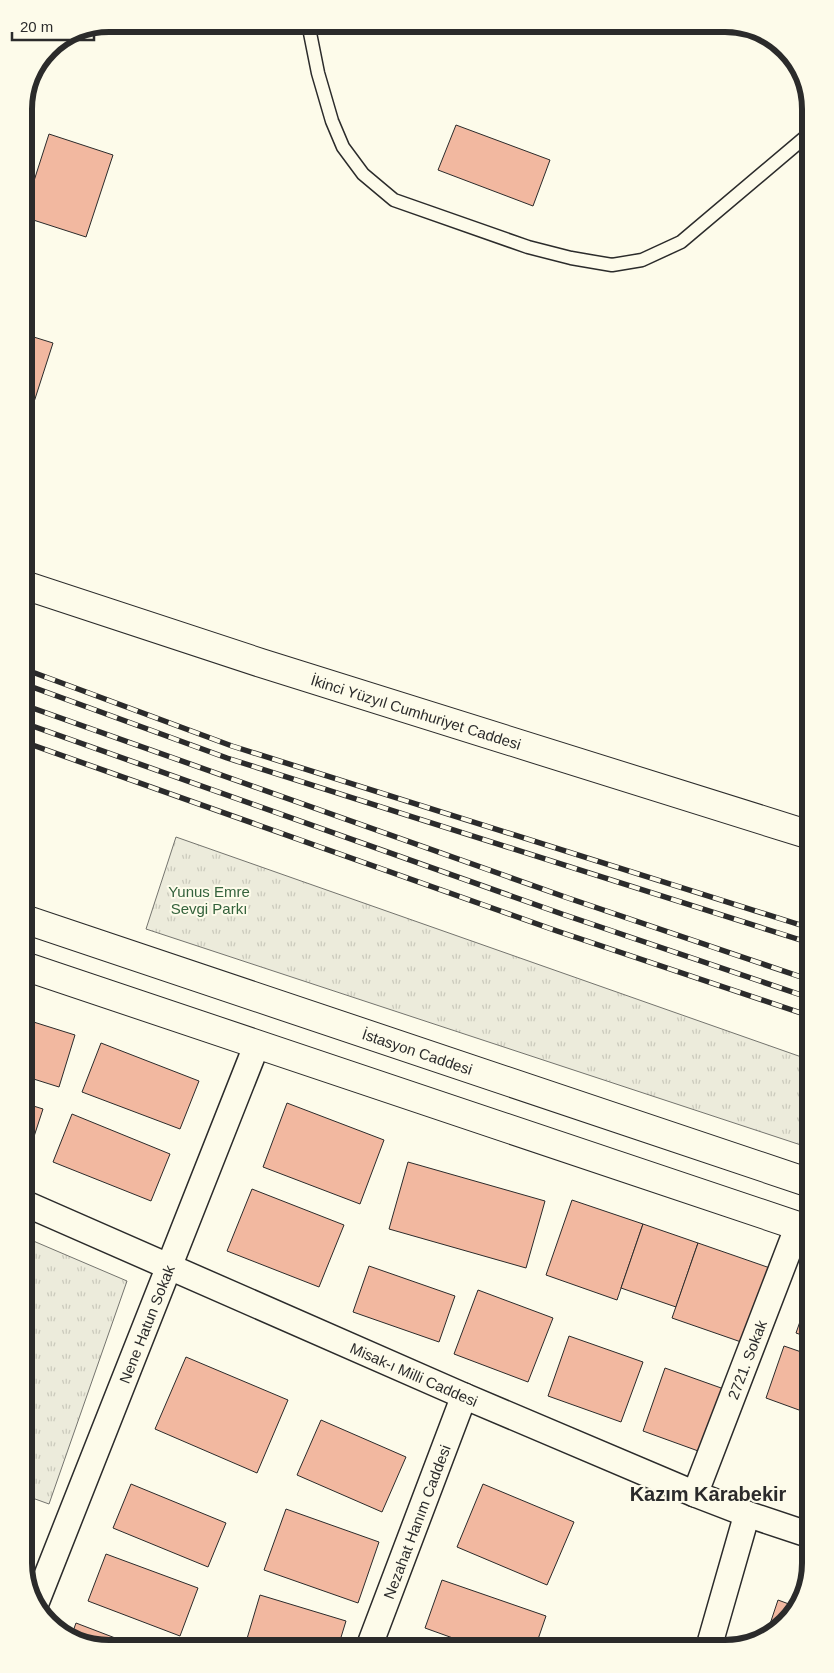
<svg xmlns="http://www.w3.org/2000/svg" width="834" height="1673" font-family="Arial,sans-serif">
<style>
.park{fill:url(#park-tufts);stroke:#74746e}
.building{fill:#f2b8a0;stroke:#2b2b2b}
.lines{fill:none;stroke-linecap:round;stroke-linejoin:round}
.service-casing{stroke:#2b2b2b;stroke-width:15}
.minor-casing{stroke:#2b2b2b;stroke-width:28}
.secondary-casing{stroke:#2b2b2b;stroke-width:30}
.primary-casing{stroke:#2b2b2b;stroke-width:30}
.service{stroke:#fdfbea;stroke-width:12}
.minor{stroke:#fdfbea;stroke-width:25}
.secondary{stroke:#fdfbea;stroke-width:28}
.primary{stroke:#fdfbea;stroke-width:28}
.rail-casing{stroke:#2b2b2b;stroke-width:5.5}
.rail{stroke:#fdfbea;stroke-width:4;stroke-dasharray:11;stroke-linecap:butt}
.labels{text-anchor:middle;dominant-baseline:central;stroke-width:4;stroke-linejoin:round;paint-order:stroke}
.street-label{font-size:15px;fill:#2b2b2b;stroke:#fdfbea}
.park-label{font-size:15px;fill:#34623c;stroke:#fdfbea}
.district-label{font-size:20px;font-weight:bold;fill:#2b2b2b;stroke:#fdfbea}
.rim{fill:none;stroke:#2b2b2b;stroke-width:6}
</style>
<defs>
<pattern id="park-tufts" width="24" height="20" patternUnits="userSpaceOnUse" patternTransform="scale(1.25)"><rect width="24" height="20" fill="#ecebdb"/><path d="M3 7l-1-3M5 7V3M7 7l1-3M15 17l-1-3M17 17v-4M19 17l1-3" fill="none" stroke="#cbcabc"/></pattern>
</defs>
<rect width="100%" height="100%" fill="#fdfbea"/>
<g class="park">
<path d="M176,837L810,1060V1148L146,929Z"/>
<path d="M24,1237L127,1281L49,1504L24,1495Z"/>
</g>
<g class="building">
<path d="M456,125L550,160L533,206L438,170Z"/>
<path d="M49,134L113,155L86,237L24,217V212Z"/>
<path d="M24,334L53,343L24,433Z"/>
<path d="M24,1019L75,1035L59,1087L24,1076Z"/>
<path d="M101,1043L199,1081L180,1129L82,1092Z"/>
<path d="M24,1103L43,1109L26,1161H24Z"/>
<path d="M287,1103L384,1140L360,1204L263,1167Z"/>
<path d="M72,1114L170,1154L151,1201L53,1162Z"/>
<path d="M408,1162L545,1201L526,1268L389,1229Z"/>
<path d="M252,1189L344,1225L319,1287L227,1251Z"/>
<path d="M572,1200L643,1224L617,1300L546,1275Z"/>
<path d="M643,1224L698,1243L676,1307L621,1288Z"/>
<path d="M698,1243L770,1268L744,1343L672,1318Z"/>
<path d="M369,1266L455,1296L439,1342L353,1312Z"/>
<path d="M478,1290L553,1318L528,1382L454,1354Z"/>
<path d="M810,1293V1338L796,1333Z"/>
<path d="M569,1336L643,1362L621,1422L548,1396Z"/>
<path d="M784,1346L810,1355V1414L766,1398Z"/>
<path d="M186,1357L288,1400L257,1473L155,1429Z"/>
<path d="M665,1368L724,1389L701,1452L643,1431Z"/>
<path d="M321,1420L406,1457L382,1512L297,1475Z"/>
<path d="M131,1484L226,1523L208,1567L113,1528Z"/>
<path d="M483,1484L574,1522L547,1585L457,1547Z"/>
<path d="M286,1509L379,1542L358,1603L264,1570Z"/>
<path d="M106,1554L198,1588L180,1636L88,1601Z"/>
<path d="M442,1580L546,1616L536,1645L475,1646L425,1628Z"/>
<path d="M260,1595L346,1621L338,1647L264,1648L246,1642Z"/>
<path d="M778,1600L797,1607L796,1611L766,1636Z"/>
<path d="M76,1623L144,1649H104L71,1637Z"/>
</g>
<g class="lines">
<g class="service-casing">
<path id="service" d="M309,28L318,73L332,121L343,147L363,174L394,200L528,247L571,258L612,265L642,260L681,242L810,133"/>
</g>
<g class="minor-casing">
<g id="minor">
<path id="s1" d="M24,1203L464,1396L695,1494L747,1514L810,1535"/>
<path id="s2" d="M695,1494L798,1226"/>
<path id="s3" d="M36,1603L257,1044"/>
<path d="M710,1643L747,1514"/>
<path id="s4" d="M369,1647L464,1396"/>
</g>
</g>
<g class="secondary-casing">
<g id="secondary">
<path id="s5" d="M24,585L261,663L810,835"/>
</g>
</g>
<g class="primary-casing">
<g id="primary">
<path id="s6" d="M24,919L810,1183"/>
<path d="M24,966L810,1230"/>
</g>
</g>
<use href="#service" class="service"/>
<use href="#minor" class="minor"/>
<use href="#secondary" class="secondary"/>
<use href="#primary" class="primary"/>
<g class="rail-casing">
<g id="rail">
<path d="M24,669L232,746L810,928"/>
<path d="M24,684L227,758L810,943"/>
<path d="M24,705L568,898L810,980"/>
<path d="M24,723L562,914L810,998"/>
<path d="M24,742L557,931L810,1016"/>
</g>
</g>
<use href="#rail" class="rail"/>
</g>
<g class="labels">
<g class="street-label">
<text stroke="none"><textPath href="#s5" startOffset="412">İkinci Yüzyıl Cumhuriyet Caddesi</textPath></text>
<text stroke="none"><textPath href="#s6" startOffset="415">İstasyon Caddesi</textPath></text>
<text stroke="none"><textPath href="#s3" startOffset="300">Nene Hatun Sokak</textPath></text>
<text stroke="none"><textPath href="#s2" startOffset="144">2721. Sokak</textPath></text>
<text stroke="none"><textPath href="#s1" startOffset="426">Misak-ı Milli Caddesi</textPath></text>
<text stroke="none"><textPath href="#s4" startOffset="134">Nezahat Hanım Caddesi</textPath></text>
</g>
<g class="park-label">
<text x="209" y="891">Yunus Emre<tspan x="209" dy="17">Sevgi Parkı</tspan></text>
</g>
<g class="district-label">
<text x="708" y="1494">Kazım Karabekir</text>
</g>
</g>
<path d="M0 0H834V1673H0ZM109 32H725A77 77 0 0 1 802 109V1563A77 77 0 0 1 725 1640H109A77 77 0 0 1 32 1563V109A77 77 0 0 1 109 32Z" fill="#fdfbea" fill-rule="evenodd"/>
<path class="rim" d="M109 32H725A77 77 0 0 1 802 109V1563A77 77 0 0 1 725 1640H109A77 77 0 0 1 32 1563V109A77 77 0 0 1 109 32Z"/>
<path d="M12 32v8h82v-8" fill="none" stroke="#2b2b2b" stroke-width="2.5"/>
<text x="20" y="32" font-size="15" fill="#2b2b2b" stroke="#fdfbea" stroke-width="4" paint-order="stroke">20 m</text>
</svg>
